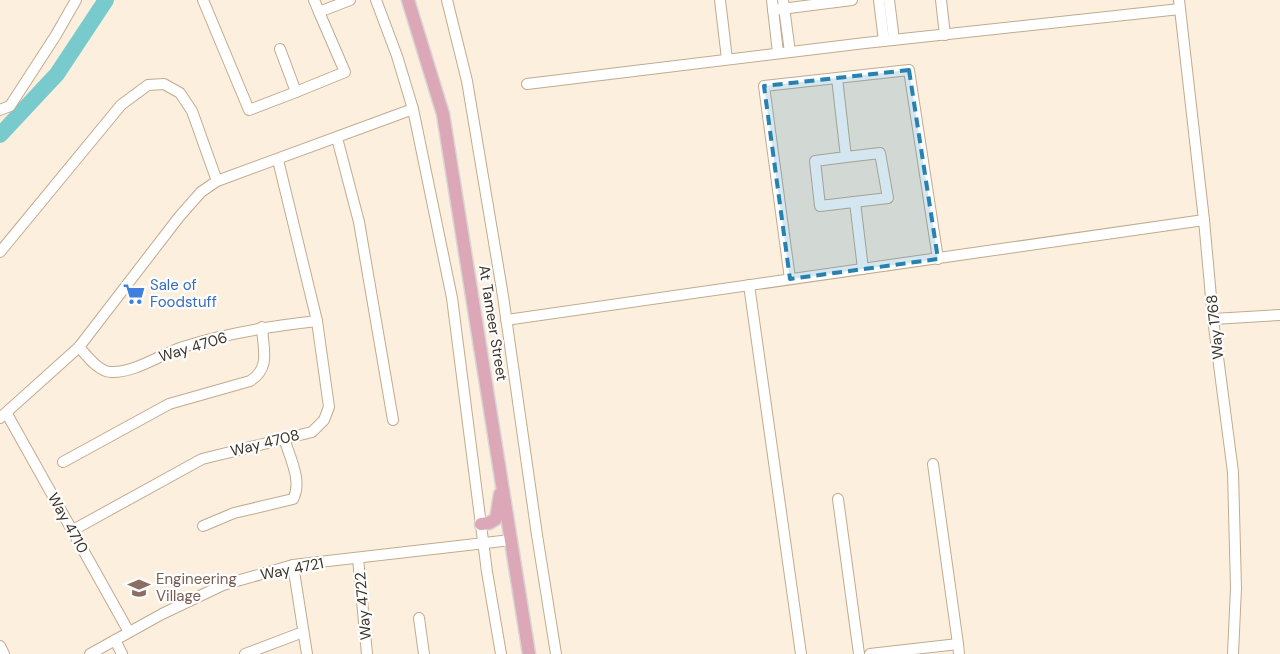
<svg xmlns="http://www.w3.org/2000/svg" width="1280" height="654" font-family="'DM Sans',sans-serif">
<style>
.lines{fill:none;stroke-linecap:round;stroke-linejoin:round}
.river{stroke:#78cacd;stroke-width:16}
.minor-casing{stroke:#c1ab8f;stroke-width:12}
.major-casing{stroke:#d8d6d4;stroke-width:15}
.minor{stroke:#fff;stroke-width:10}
.major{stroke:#dca7b6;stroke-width:12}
.marked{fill:#2881af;fill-opacity:0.2;stroke:#2881af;stroke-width:4;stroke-dasharray:10 6;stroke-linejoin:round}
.labels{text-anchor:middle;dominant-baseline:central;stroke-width:4.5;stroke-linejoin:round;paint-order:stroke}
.shop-label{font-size:15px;fill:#366cbe;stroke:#fefefe;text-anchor:start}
.street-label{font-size:15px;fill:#3d3429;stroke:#fefefe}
.education-label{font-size:15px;fill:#785e54;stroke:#fefefe;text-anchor:start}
</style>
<rect width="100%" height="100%" fill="#fdefde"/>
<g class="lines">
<path class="river" d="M0,135L57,74L106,0"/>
<g class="minor-casing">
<g id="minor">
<path d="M203,0L249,110L296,92L280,49"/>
<path d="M314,0L319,12L350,0"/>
<path d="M376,0L397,56L413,109L452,298L487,572L501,654"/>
<path d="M447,0L467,81L503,296L537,535L556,654"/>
<path d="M720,0L727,59"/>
<path d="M772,0L778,53"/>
<path d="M783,0L790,52"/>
<path d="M879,0L884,41"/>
<path d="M889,0L894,40"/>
<path d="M941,0L945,35"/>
<path d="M1179,0L1204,220L1213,319L1233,472L1236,588L1233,654"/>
<path d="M773,10L852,0"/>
<path d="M837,78L846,157L880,153L888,198L820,206L815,161L846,157"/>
<path d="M527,84L865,43L1180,9"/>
<path d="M296,92L345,72L319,12"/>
<path d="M0,110L10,106L56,35L76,0"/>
<path d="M337,138L359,222L393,420"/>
<path d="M855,202L863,269"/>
<path d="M0,252L121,105L148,85L164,84L180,93L192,111L217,181"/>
<path d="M790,279L764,86L909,70L938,259"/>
<path d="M749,285L801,654"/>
<path d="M1213,319L1280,315"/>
<path d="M506,320L1204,220"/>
<path d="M79,347C87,356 99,372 111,372C135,373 161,354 183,347C226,333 272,326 317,321"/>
<path d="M7,414L129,632"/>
<path d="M0,418L79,347L179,217L201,192L217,181L413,109"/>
<path d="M63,462L169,404L250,381C271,368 263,349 262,327"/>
<path d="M933,464L958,644"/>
<path d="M838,499L859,654"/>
<path d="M203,526L234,513L293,499C303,481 289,456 284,438"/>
<path d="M73,530L202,459L312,432L324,420L329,407L317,321L278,160"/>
<path d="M358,558L367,654"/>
<path d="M293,565L307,654"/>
<path d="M419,618L424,654"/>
<path d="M115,640L122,654"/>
<path d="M0,646L4,654"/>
<path d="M90,654L162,614L223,585L293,565L511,540"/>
<path d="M245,654L303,632"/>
<path d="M870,654L958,644L959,654"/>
</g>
</g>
<g class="major-casing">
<g id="major">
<path d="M408,0L443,114L529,654"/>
<path d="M481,524L489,523L496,519L500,494"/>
</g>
</g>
<use href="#minor" class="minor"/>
<use href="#major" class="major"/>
</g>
<path class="marked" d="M909,70L938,259L790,279L764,86Z"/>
<defs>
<g id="supermarket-bare" transform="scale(1.725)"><path d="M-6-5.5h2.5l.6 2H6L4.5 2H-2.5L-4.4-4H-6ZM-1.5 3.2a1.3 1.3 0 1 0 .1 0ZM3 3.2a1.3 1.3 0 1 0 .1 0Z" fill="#3f7fe0" stroke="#fefefe" stroke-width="2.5" paint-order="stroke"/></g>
<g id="school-bare" transform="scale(1.725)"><path d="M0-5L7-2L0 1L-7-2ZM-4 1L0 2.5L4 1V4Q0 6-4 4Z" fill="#8d6e63" stroke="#fefefe" stroke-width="2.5" paint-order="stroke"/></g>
</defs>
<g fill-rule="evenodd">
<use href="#supermarket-bare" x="134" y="294"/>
<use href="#school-bare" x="139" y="588"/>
</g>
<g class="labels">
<g class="shop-label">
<text x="150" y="285">Sale of<tspan x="150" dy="17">Foodstuff</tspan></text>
</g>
<g class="street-label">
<text transform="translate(493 323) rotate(81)">At Tameer Street</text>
<text transform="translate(1215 327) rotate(-96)">Way 1768</text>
<text transform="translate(193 347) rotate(-17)">Way 4706</text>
<text transform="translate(265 443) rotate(-14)">Way 4708</text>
<text transform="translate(68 523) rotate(61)">Way 4710</text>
<text transform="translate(292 569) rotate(-11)">Way 4721</text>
<text transform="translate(363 606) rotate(-95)">Way 4722</text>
</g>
<g class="education-label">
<text x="156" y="579">Engineering<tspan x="156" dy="17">Village</tspan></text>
</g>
</g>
</svg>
